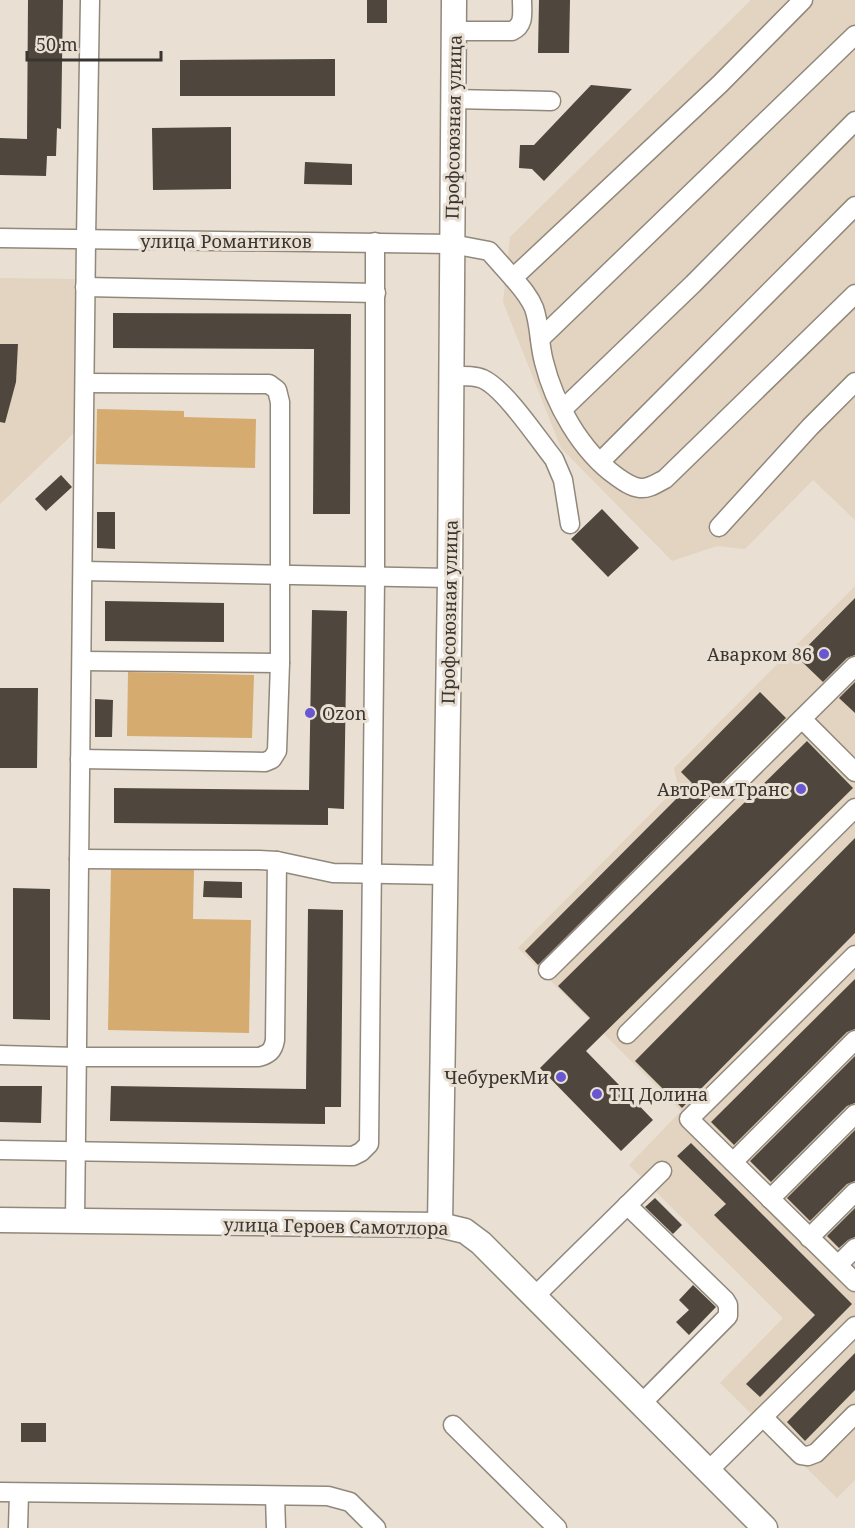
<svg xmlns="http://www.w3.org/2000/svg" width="855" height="1528" font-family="'Noto Serif',serif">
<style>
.built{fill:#e2d4c0}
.green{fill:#d5ab70}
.building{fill:#4f473d}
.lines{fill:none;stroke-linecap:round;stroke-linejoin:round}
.minor-casing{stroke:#91887c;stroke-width:21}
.major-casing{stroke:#91887c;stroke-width:27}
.minor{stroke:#fff;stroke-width:18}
.major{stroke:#fff;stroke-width:24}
.poi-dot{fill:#6857d0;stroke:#e9dfd2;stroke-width:2}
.labels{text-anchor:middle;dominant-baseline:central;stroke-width:6;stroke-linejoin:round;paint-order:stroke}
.street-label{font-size:18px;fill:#393530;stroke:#e9dfd2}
.poi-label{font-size:18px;fill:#393530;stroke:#e9dfd2;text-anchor:end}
</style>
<rect width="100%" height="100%" fill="#e9dfd2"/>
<g class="built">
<path d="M751,0H855V520L813,480L745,549L717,546L672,561L561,448L503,302L510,237Z"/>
<path d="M0,278L76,279V431L0,504Z"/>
<path d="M855,586V1480L837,1498L720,1383L783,1318L629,1165L681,1111L518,948L678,786L674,768Z"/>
</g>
<g class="green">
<path d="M97,409L184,411V417L256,419L255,468L96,464Z"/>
<path d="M128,672L254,675L252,738L127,736Z"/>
<path d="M111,867L194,869L193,919L251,920L249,1033L108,1030Z"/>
</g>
<g class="building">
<path d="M28,0H63L61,129L57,128L56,156H47L46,176L0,175V138L27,139Z"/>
<rect x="367" y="0" width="20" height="23"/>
<path d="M539,0H570L569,53H538Z"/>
<path d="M335,59V96H180V60Z"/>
<path d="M591,85L632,89L544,181L532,169L519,168L520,145H534Z"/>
<path d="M231,127V189L153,190L152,128Z"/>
<path d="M305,162L352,164V185L304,184Z"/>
<path d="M113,313L351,314L350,514H313L314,349L113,348Z"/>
<path d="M0,344H18L16,382L5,423L0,422Z"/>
<path d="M61,475L72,487L46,511L35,499Z"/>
<path d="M602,509L639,548L608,577L571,539Z"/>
<path d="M97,512H115V549L97,548Z"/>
<path d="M855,598V655L847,658L823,682L797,657Z"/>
<path d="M105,601L224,603V642L105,641Z"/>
<path d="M312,610L347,611L344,809L328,808V825L114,823V788L309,790Z"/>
<path d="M855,682V713L839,698Z"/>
<path d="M0,688H38L37,768H0Z"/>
<path d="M760,692L786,718L538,965L525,951L692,783L681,772Z"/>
<path d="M95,699L113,700L112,737H95Z"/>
<path d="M807,741L853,788L586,1051L653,1120L621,1151L540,1068L590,1018L558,986Z"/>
<path d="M855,838V933L682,1108L635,1061Z"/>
<path d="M204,881L242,882V898L203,897Z"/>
<path d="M13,888L50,889V1020L13,1019Z"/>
<path d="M308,909L343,910L341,1107H325V1124L110,1121L111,1086L306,1089Z"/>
<path d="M855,979V1029L847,1032L734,1145L711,1122Z"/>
<path d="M855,1056V1103L847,1106L771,1182L750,1161Z"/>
<path d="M0,1086H42L41,1123L0,1122Z"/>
<path d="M855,1130V1181L847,1184L810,1221L787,1198Z"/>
<path d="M691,1143L852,1304L760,1397L746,1384L815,1315L714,1215L726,1204L677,1156Z"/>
<path d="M655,1198L682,1225L673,1234L645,1207Z"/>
<path d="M855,1208V1237L848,1240L839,1248L827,1236Z"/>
<path d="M693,1285L716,1307L689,1335L676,1322L689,1310L679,1300Z"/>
<path d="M855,1353V1390L805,1441L787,1422Z"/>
<rect x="21" y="1423" width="25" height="19"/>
</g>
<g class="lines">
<g class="minor-casing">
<g id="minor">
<path d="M803,0L720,84L513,278C521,287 529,296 534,308C540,325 539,344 544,362C554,403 581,451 616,476C623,481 631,487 640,488C649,489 657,483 665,479L855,294"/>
<path d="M454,31H512C525,25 522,13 522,0"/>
<path d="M454,99L551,101"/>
<path d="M0,238L452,244L489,251L513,278"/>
<path d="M85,287L376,293"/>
<path d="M540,339L855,35"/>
<path d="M451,376C462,376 474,375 483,379C505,389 538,439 554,459L563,480L570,524"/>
<path d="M563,409L693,284L855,121"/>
<path d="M600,462L855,206"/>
<path d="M719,527L810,427L855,382"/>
<path d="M83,571L450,578"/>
<path d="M82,661L280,663"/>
<path d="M802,719L855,772"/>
<path d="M80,759L265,762L272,759L277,751L280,663V402L277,390L269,384L85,383"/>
<path d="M79,859L259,860L277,861L333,873L444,875"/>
<path d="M855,955L689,1119L855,1282"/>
<path d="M548,970L855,666"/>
<path d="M627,1034L855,808"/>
<path d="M0,1055L77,1057H259C269,1054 273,1051 275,1040L277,861"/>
<path d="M0,1150L353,1156L361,1152L369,1144L375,577V242"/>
<path d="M733,1162L855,1040"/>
<path d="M770,1199L855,1114"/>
<path d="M627,1205L725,1300L728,1305V1316L641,1404"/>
<path d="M75,1221L86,239L90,0"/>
<path d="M809,1238L855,1192"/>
<path d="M838,1265L855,1248"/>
<path d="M534,1297L662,1171"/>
<path d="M763,1417L801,1455L808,1456L816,1453L855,1414"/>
<path d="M453,1425L557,1528"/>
<path d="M708,1471L855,1326"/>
<path d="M0,1492L328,1496L350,1502L376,1528"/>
<path d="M275,1496L276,1528"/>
<path d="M18,1528L19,1493"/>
</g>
</g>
<g class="major-casing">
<g id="major">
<path d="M0,1220L440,1225L465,1231L481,1243L765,1528"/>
<path d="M440,1225L450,578L454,0"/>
</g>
</g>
<use href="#minor" class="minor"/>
<use href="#major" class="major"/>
</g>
<g class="poi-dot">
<circle cx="824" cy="654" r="6"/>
<circle cx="310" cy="713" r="6"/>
<circle cx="801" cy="789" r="6"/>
<circle cx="561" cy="1077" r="6"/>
<circle cx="597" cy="1094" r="6"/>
</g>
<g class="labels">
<g class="street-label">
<text transform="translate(453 127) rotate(-89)">Профсоюзная улица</text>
<text x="226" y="241">улица Романтиков</text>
<text transform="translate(449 612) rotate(-89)">Профсоюзная улица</text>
<text transform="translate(336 1226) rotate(1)">улица Героев Самотлора</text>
</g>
<g class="poi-label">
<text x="812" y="654">Аварком 86</text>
<text x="322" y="713" text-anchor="start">Ozon</text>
<text x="789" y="789">АвтоРемТранс</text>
<text x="549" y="1077">ЧебурекМи</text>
<text x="609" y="1094" text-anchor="start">ТЦ Долина</text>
</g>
</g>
<path d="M27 51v9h134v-9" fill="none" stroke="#393530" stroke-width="3"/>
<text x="36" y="51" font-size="18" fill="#393530" stroke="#e9dfd2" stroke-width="4.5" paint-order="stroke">50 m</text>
</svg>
